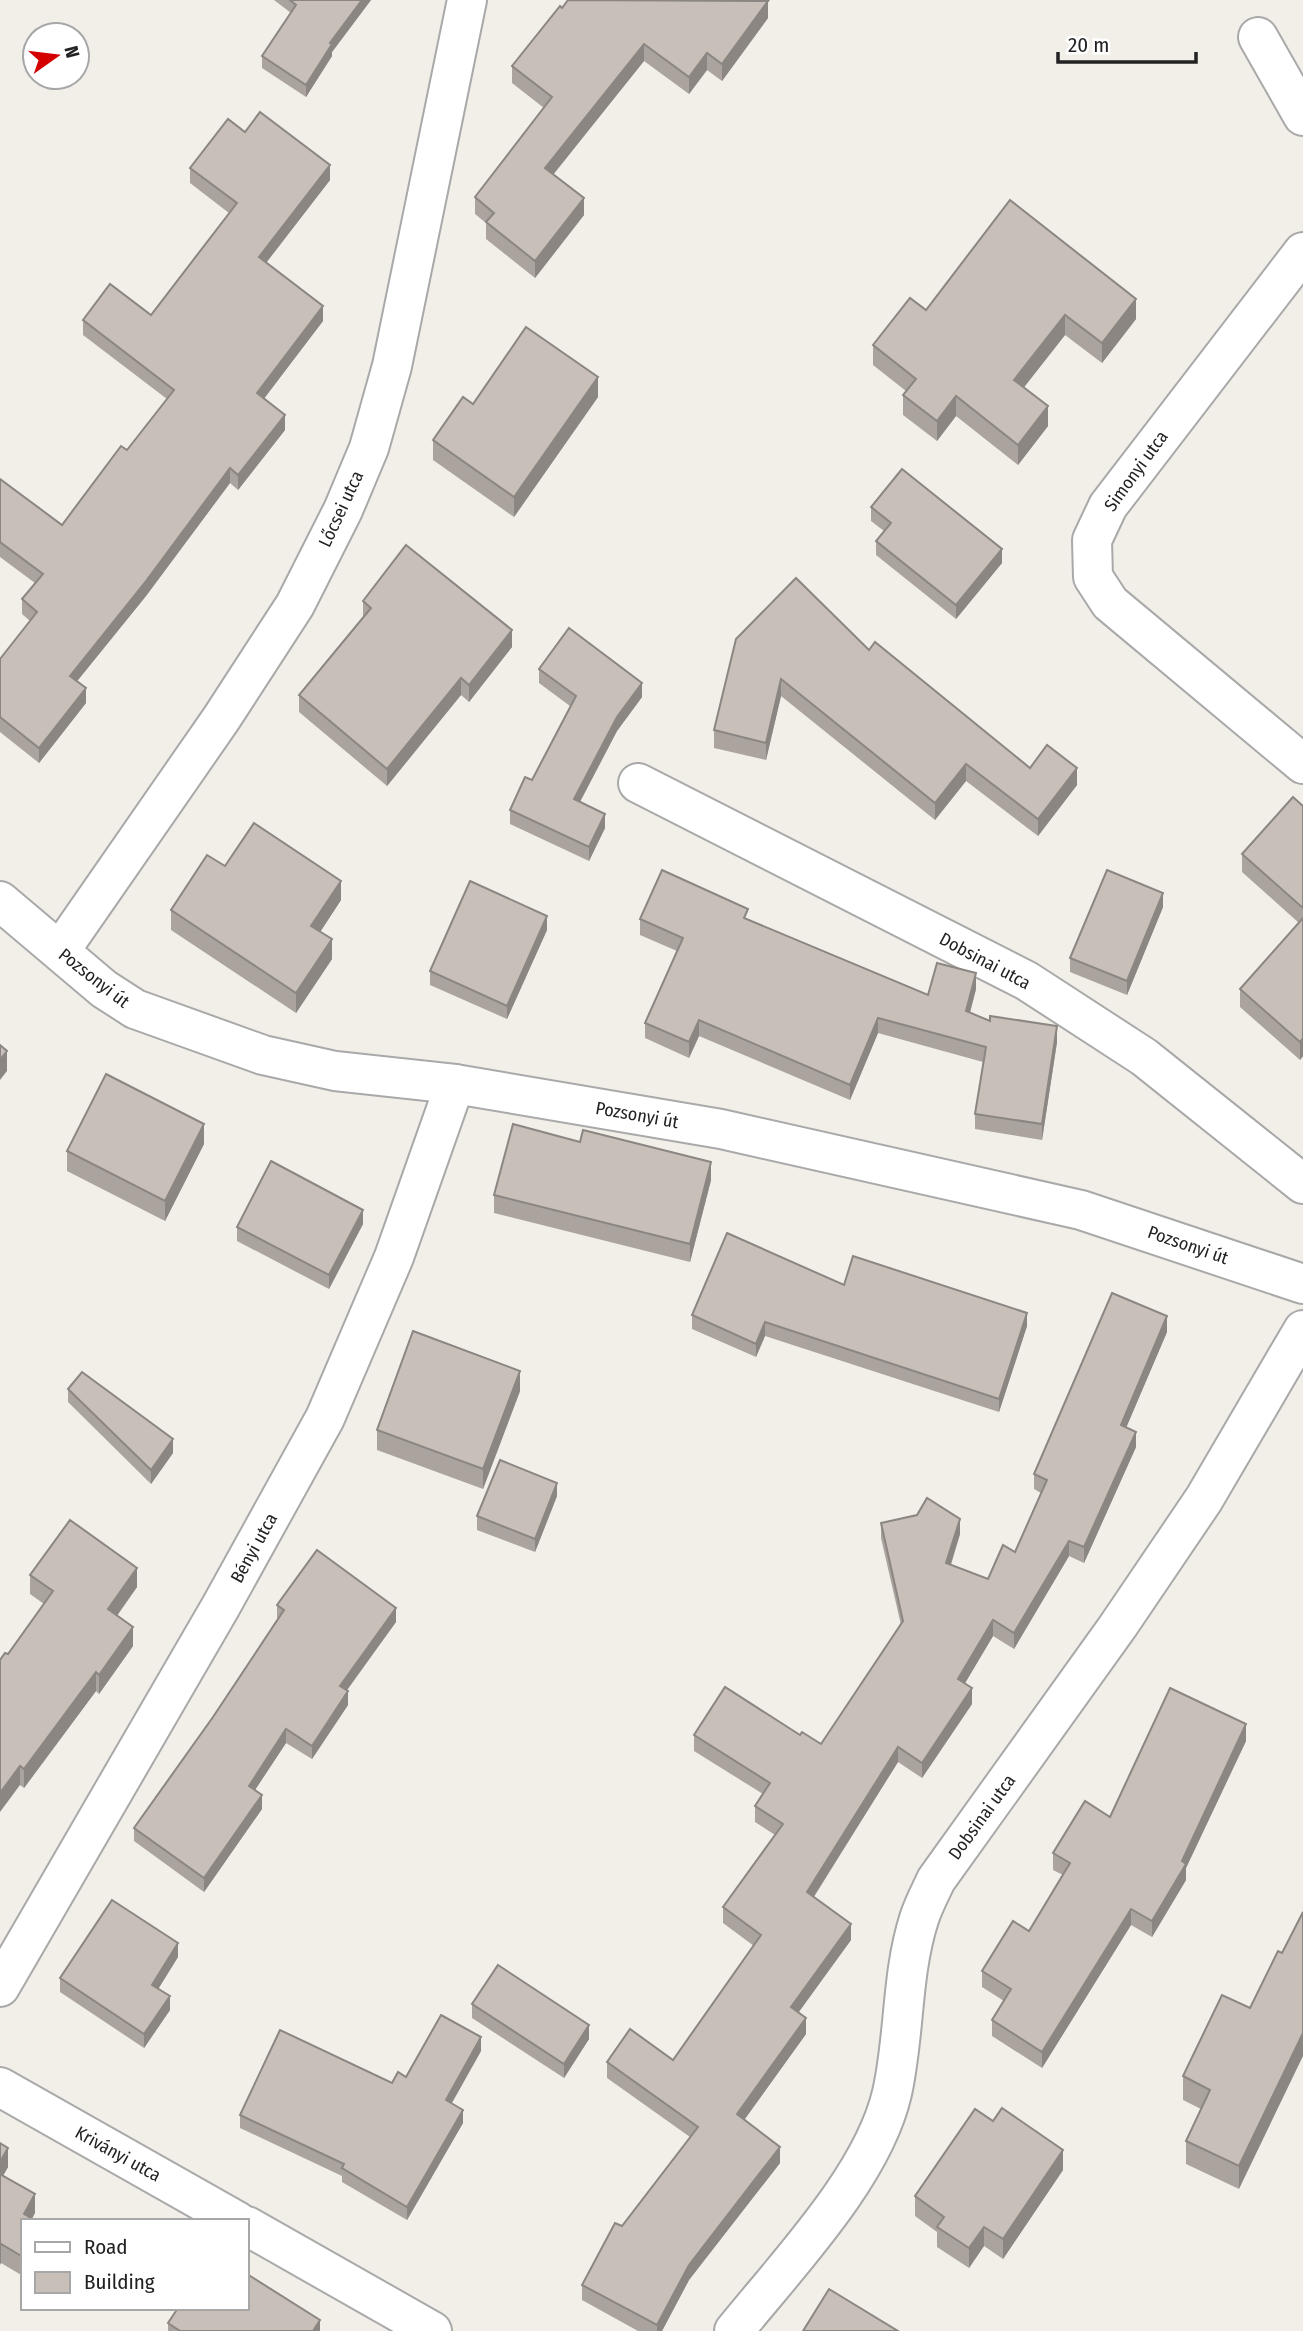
<svg xmlns="http://www.w3.org/2000/svg" width="1303" height="2331" font-family="'Fira Sans Condensed',sans-serif">
<style>
.lines{fill:none;stroke-linecap:round;stroke-linejoin:round}
.street-casing{stroke:#a9a9a9;stroke-width:42}
.street{stroke:#fff;stroke-width:38}
.wall{fill:#aba49e}
.shaded-wall{fill:#8b8681}
.building{fill:#c7bfb8;stroke:#8b8681;stroke-width:2}
.labels{text-anchor:middle;dominant-baseline:central;stroke-width:5;stroke-linejoin:round;paint-order:stroke}
.street-label{font-size:18px;fill:#222;stroke:#fff}
</style>
<rect width="100%" height="100%" fill="#f2efe9"/>
<g class="lines">
<g class="street-casing">
<g id="street">
<path d="M1258,37L1303,116"/>
<path d="M1303,252L1108,506L1092,540L1093,577L1110,603L1303,764"/>
<path d="M638,783L1027,981L1144,1057L1303,1184"/>
<path d="M0,901L104,989L135,1009L263,1055L335,1071L455,1084L721,1129L1081,1210L1303,1284"/>
<path d="M60,951L221,719L295,605L343,510L369,448L392,366L467,0"/>
<path d="M0,1987L221,1606L325,1418L394,1257L455,1084"/>
<path d="M0,2087L237,2221"/>
<path d="M247,2226L432,2331"/>
<path d="M734,2331C787,2265 873,2176 892,2093C905,2036 901,1975 919,1919C923,1906 930,1893 936,1880L1118,1626L1204,1499L1303,1330"/>
</g>
</g>
<use href="#street" class="street"/>
</g>
<g class="wall">
<path d="M274,0H371L332,52V56L306,97L262,68V56L291,13Z"/>
<path d="M562,8L768,18L722,81L707,70L689,94L644,61L553,174L584,215L535,278L486,239V223L475,214V197L544,108L512,83V66Z"/>
<path d="M245,132L330,180L266,263L323,321L264,398L285,430L238,490L230,483L146,596L77,681L86,703L39,763L0,732V659L30,621L22,614V599L35,583L0,557V479L62,525L127,450L167,399L83,335V320L151,315L229,213L190,183V168Z"/>
<path d="M926,310L1136,319L1102,363L1065,335L1024,387L1048,426L1018,465L956,416L937,441L903,415V395L906,391L873,365V345Z"/>
<path d="M598,397L514,517L433,460V440L473,404Z"/>
<path d="M871,507L1002,563L956,619L876,555V541L884,531L871,521Z"/>
<path d="M363,601L512,647L469,702L461,695L387,786L299,712V695L363,618Z"/>
<path d="M736,639L869,650L1030,768L1077,785L1038,836L966,781L935,820L781,696L766,760L714,748V730Z"/>
<path d="M539,669L642,697L617,731L580,802L605,828L589,861L510,824V810L532,780L570,706L539,683Z"/>
<path d="M1303,806V1056L1300,1060L1240,1007V989L1299,923L1242,872V854Z"/>
<path d="M225,866L341,900L320,932L332,959L296,1013L171,930V910Z"/>
<path d="M1163,907L1127,995L1070,972V958Z"/>
<path d="M640,919H748L928,995L976,989L970,1013L990,1021L1057,1042L1042,1140L975,1129V1114L983,1062L878,1033L850,1100L699,1036L689,1058L645,1038V1023L677,951L640,935Z"/>
<path d="M547,930L507,1019L430,985V971Z"/>
<path d="M204,1144L165,1221L67,1171V1151Z"/>
<path d="M711,1180L690,1262L494,1213V1195Z"/>
<path d="M363,1224L329,1289L237,1241V1227Z"/>
<path d="M844,1285L1027,1326L999,1412L765,1336L756,1357L692,1329V1315Z"/>
<path d="M1167,1332L1126,1427L1136,1447L1084,1563L1069,1556L1014,1649L993,1636L965,1683L972,1704L922,1778L898,1762L814,1897L851,1940L798,2012L806,2034L744,2120L780,2163L689,2280L662,2331H638L582,2300V2285L622,2226L690,2137L607,2078V2062L673,2060L754,1946L723,1923V1907L775,1835L755,1822V1806L763,1794L694,1751V1735H800L821,1744L901,1625L881,1538V1523L960,1534L951,1565L988,1579L1015,1552L1041,1493L1034,1489V1474Z"/>
<path d="M68,1389L173,1453L151,1484L68,1402Z"/>
<path d="M520,1391L483,1489L377,1450V1430Z"/>
<path d="M557,1496L535,1552L477,1530V1516Z"/>
<path d="M30,1575L137,1587L117,1616L133,1646L99,1694L96,1691L24,1788L20,1785L8,1654L44,1604L30,1594Z"/>
<path d="M277,1605L396,1622L346,1690L348,1705L312,1759L286,1743L255,1790L262,1809L204,1892L134,1841V1828L213,1717L277,1619Z"/>
<path d="M1246,1741L1186,1868V1880L1152,1937L1131,1925L1042,2068L992,2036V2020L1004,2001L982,1987V1971L1029,1931L1063,1875L1053,1870V1853L1110,1817Z"/>
<path d="M178,1957L158,1989L170,2010L144,2048L60,1992V1978Z"/>
<path d="M472,2004L589,2039L564,2078L472,2018Z"/>
<path d="M1250,2008L1239,2189L1186,2164V2141L1201,2109L1183,2100V2076Z"/>
<path d="M481,2051L452,2103L463,2123L407,2220L342,2182V2176L240,2128V2115L392,2083L406,2077Z"/>
<path d="M0,2143L8,2167L3,2176L35,2213L23,2221V2276L1,2263Z"/>
<path d="M1063,2170L1003,2259L984,2246L969,2268L937,2247V2232L915,2216V2196Z"/>
<path d="M168,2323L320,2331H168Z"/>
</g>
<g class="shaded-wall">
<path d="M362,0H371L332,52V56L306,97V85L330,43Z"/>
<path d="M768,1V18L722,81V64Z"/>
<path d="M644,44V61L545,185V168Z"/>
<path d="M707,53V70L689,94V77Z"/>
<path d="M330,165V180L259,272V257Z"/>
<path d="M584,198V215L535,278V261Z"/>
<path d="M1136,299V319L1102,363V343Z"/>
<path d="M323,306V321L257,408V393Z"/>
<path d="M1065,315V335L1014,400V380Z"/>
<path d="M598,377V397L514,517V497Z"/>
<path d="M956,396V416L937,441V421Z"/>
<path d="M1048,406V426L1018,465V445Z"/>
<path d="M285,415V430L238,490V475Z"/>
<path d="M230,468V483L146,596L70,690V676Z"/>
<path d="M1002,549V563L956,619V605Z"/>
<path d="M512,630V647L469,702V685Z"/>
<path d="M461,678V695L387,786V769Z"/>
<path d="M781,679V696L766,760V743Z"/>
<path d="M642,683V697L617,731L574,813V799L617,717Z"/>
<path d="M86,688V703L39,763V748Z"/>
<path d="M966,764V781L935,820V803Z"/>
<path d="M1077,768V785L1038,836V819Z"/>
<path d="M605,814V828L589,861V847Z"/>
<path d="M341,881V900L311,946V926Z"/>
<path d="M1163,893V907L1127,995V981Z"/>
<path d="M547,916V930L507,1019V1006Z"/>
<path d="M332,939V959L296,1013V993Z"/>
<path d="M976,973V989L966,1027V1011Z"/>
<path d="M878,1018V1033L850,1100V1085Z"/>
<path d="M699,1020V1036L689,1058V1042Z"/>
<path d="M1057,1026V1042L1042,1140V1124Z"/>
<path d="M1303,1038V1056L1300,1060V1042Z"/>
<path d="M7,1051V1071L0,1080V1060Z"/>
<path d="M204,1124V1144L165,1221V1201Z"/>
<path d="M711,1162V1180L690,1262V1244Z"/>
<path d="M363,1210V1224L329,1289V1275Z"/>
<path d="M1027,1313V1326L999,1412V1399Z"/>
<path d="M1167,1316V1332L1121,1440V1425Z"/>
<path d="M765,1322V1336L756,1357V1344Z"/>
<path d="M520,1371V1391L483,1489V1469Z"/>
<path d="M1136,1432V1447L1084,1563V1547Z"/>
<path d="M173,1439V1453L151,1484V1470Z"/>
<path d="M557,1483V1496L535,1552V1539Z"/>
<path d="M960,1519V1534L946,1579V1563Z"/>
<path d="M1069,1541V1556L1014,1649V1633Z"/>
<path d="M137,1568V1587L108,1628V1609Z"/>
<path d="M396,1608V1622L340,1700V1686Z"/>
<path d="M993,1620V1636L958,1695V1679Z"/>
<path d="M133,1627V1646L99,1694V1675Z"/>
<path d="M96,1672V1691L24,1788V1769Z"/>
<path d="M972,1688V1704L922,1778V1763Z"/>
<path d="M348,1691V1705L312,1759V1746Z"/>
<path d="M1246,1724V1741L1186,1868V1880L1152,1937V1921L1182,1861Z"/>
<path d="M286,1729V1743L249,1799V1786Z"/>
<path d="M898,1747V1762L807,1907V1892Z"/>
<path d="M20,1766V1785L0,1812V1793Z"/>
<path d="M262,1795V1809L204,1892V1878Z"/>
<path d="M1131,1909V1925L1042,2068V2052Z"/>
<path d="M851,1924V1940L791,2023V2007Z"/>
<path d="M178,1943V1957L152,1999V1985Z"/>
<path d="M170,1996V2010L144,2048V2034Z"/>
<path d="M806,2018V2034L737,2130V2114Z"/>
<path d="M589,2025V2039L564,2078V2064Z"/>
<path d="M1303,2033V2056L1239,2189V2166Z"/>
<path d="M481,2037V2051L446,2113V2100Z"/>
<path d="M463,2110V2123L407,2220V2207Z"/>
<path d="M780,2147V2163L689,2280L662,2331H657V2325L689,2265Z"/>
<path d="M8,2148V2167L0,2181V2162Z"/>
<path d="M1063,2150V2170L1003,2259V2239Z"/>
<path d="M35,2194V2213L31,2221L24,2214Z"/>
<path d="M984,2227V2246L969,2268V2248Z"/>
<path d="M1,2244V2263L0,2265V2246Z"/>
<path d="M320,2320V2331H313Z"/>
</g>
<g class="building">
<path d="M290,0H362L330,43L332,44L306,85L262,56L296,5Z"/>
<path d="M568,0L768,1L722,64L707,53L689,77L644,44L545,168L584,198L535,261L486,222L494,213L475,197L552,97L512,66L560,6L562,8Z"/>
<path d="M260,112L330,165L259,257L323,306L257,393L285,415L238,475L230,468L146,581L70,676L86,688L39,748L0,717V659L37,612L22,599L43,574L0,542V479L62,525L121,446L127,450L174,390L83,320L110,284L151,315L237,203L190,168L228,119L245,132Z"/>
<path d="M1010,200L1136,299L1102,343L1065,315L1014,380L1048,406L1018,445L956,396L937,421L903,395L916,379L873,345L910,298L926,310Z"/>
<path d="M526,327L598,377L514,497L433,440L463,397L473,404Z"/>
<path d="M902,469L1002,549L956,605L876,541L891,523L871,507Z"/>
<path d="M406,545L512,630L469,685L461,678L387,769L299,695L371,608L363,601Z"/>
<path d="M796,578L869,650L875,642L1030,768L1047,745L1077,768L1038,819L966,764L935,803L781,679L766,743L714,730L736,639Z"/>
<path d="M569,628L642,683L617,717L574,799L605,814L589,847L510,810L525,777L532,780L576,696L539,669Z"/>
<path d="M1293,797L1303,806V908L1242,854Z"/>
<path d="M254,823L341,881L311,926L332,939L296,993L171,910L207,855L225,866Z"/>
<path d="M662,870L748,909L744,918L928,995L937,963L976,973L966,1011L990,1021V1016L1057,1026L1042,1124L975,1114L986,1047L878,1018L850,1085L699,1020L689,1042L645,1023L683,938L640,919Z"/>
<path d="M1107,870L1163,893L1127,981L1070,958Z"/>
<path d="M470,881L547,916L507,1006L430,971Z"/>
<path d="M1303,918V1038L1300,1042L1240,989Z"/>
<path d="M0,1045L7,1051L0,1060Z"/>
<path d="M106,1074L204,1124L165,1201L67,1151Z"/>
<path d="M513,1124L580,1142L583,1130L711,1162L690,1244L494,1195Z"/>
<path d="M271,1161L363,1210L329,1275L237,1227Z"/>
<path d="M727,1233L844,1285L853,1256L1027,1313L999,1399L765,1322L756,1344L692,1315Z"/>
<path d="M1112,1293L1167,1316L1121,1425L1136,1432L1084,1547L1069,1541L1014,1633L993,1620L958,1679L972,1688L922,1763L898,1747L807,1892L851,1924L791,2007L806,2018L737,2114L780,2147L689,2265L657,2325L582,2285L615,2223L622,2226L698,2127L607,2062L630,2029L673,2060L761,1935L723,1907L783,1824L755,1806L770,1783L694,1735L725,1687L800,1735L802,1732L821,1744L903,1621L881,1523L917,1515L927,1498L960,1519L946,1563L988,1579L1003,1545L1015,1552L1047,1480L1034,1474Z"/>
<path d="M413,1331L520,1371L483,1469L377,1430Z"/>
<path d="M82,1372L173,1439L151,1470L68,1389Z"/>
<path d="M500,1460L557,1483L535,1539L477,1516Z"/>
<path d="M70,1520L137,1568L108,1609L133,1627L99,1675L96,1672L24,1769L20,1766L0,1793V1660L5,1653L8,1654L53,1591L30,1575Z"/>
<path d="M317,1550L396,1608L340,1686L348,1691L312,1746L286,1729L249,1786L262,1795L204,1878L134,1828L213,1717L284,1610L277,1605Z"/>
<path d="M1170,1688L1246,1724L1182,1861L1186,1864L1152,1921L1131,1909L1042,2052L992,2020L1011,1989L982,1971L1013,1921L1029,1931L1070,1863L1053,1853L1085,1801L1110,1817Z"/>
<path d="M112,1900L178,1943L152,1985L170,1996L144,2034L60,1978Z"/>
<path d="M1303,1912V2033L1239,2166L1186,2141L1210,2090L1183,2076L1222,1995L1250,2008L1278,1951L1282,1953Z"/>
<path d="M498,1965L589,2025L564,2064L472,2004Z"/>
<path d="M441,2015L481,2037L446,2100L463,2110L407,2207L342,2168L344,2164L240,2115L280,2030L392,2083L398,2072L406,2077Z"/>
<path d="M1002,2108L1063,2150L1003,2239L984,2227L969,2248L937,2227L944,2217L915,2196L975,2109L993,2121Z"/>
<path d="M0,2143L8,2148L0,2162Z"/>
<path d="M0,2174L35,2194L24,2214L36,2221H23V2257L1,2244L0,2246Z"/>
<path d="M247,2274L320,2320L313,2331H180L168,2323L178,2308H247Z"/>
<path d="M829,2289L898,2331H803Z"/>
</g>
<g class="labels">
<g class="street-label">
<text transform="translate(1136 471) rotate(-54)">Simonyi utca</text>
<text transform="translate(341 509) rotate(-65)">Lőcsei utca</text>
<text transform="translate(985 961) rotate(28)">Dobsinai utca</text>
<text transform="translate(94 978) rotate(38)">Pozsonyi út</text>
<text transform="translate(637 1115) rotate(10)">Pozsonyi út</text>
<text transform="translate(1188 1245) rotate(19)">Pozsonyi út</text>
<text transform="translate(254 1548) rotate(-61)">Bényi utca</text>
<text transform="translate(982 1817) rotate(-54)">Dobsinai utca</text>
<text transform="translate(118 2154) rotate(29)">Kriványi utca</text>
</g>
</g>
<rect x="21" y="2219" width="228" height="91" fill="#ffffff" stroke="#a7a7a7" stroke-width="2"/>
<rect x="35" y="2242" width="35" height="10" fill="#ffffff" stroke="#a7a7a7" stroke-width="2"/>
<text x="84" y="2254" font-size="21" fill="#222222">Road</text>
<rect x="35" y="2272" width="35" height="21" fill="#c7bfb8" stroke="#a7a7a7" stroke-width="2"/>
<text x="84" y="2289" font-size="21" fill="#222222">Building</text>
<g transform="translate(56 56) rotate(76)"><circle r="33" fill="#ffffff" stroke="#a7a7a7" stroke-width="2"/>
<path d="M0-5L12 26L0 18L-12 26Z" fill="#d40000"/>
<text y="-10" font-size="19" font-weight="bold" text-anchor="middle" fill="#222222">N</text>
</g>
<path d="M1058 52v10h138v-10" fill="none" stroke="#222222" stroke-width="3.5"/>
<text x="1068" y="52" font-size="21" fill="#222222" stroke="#ffffff" stroke-width="5" paint-order="stroke">20 m</text>
</svg>
